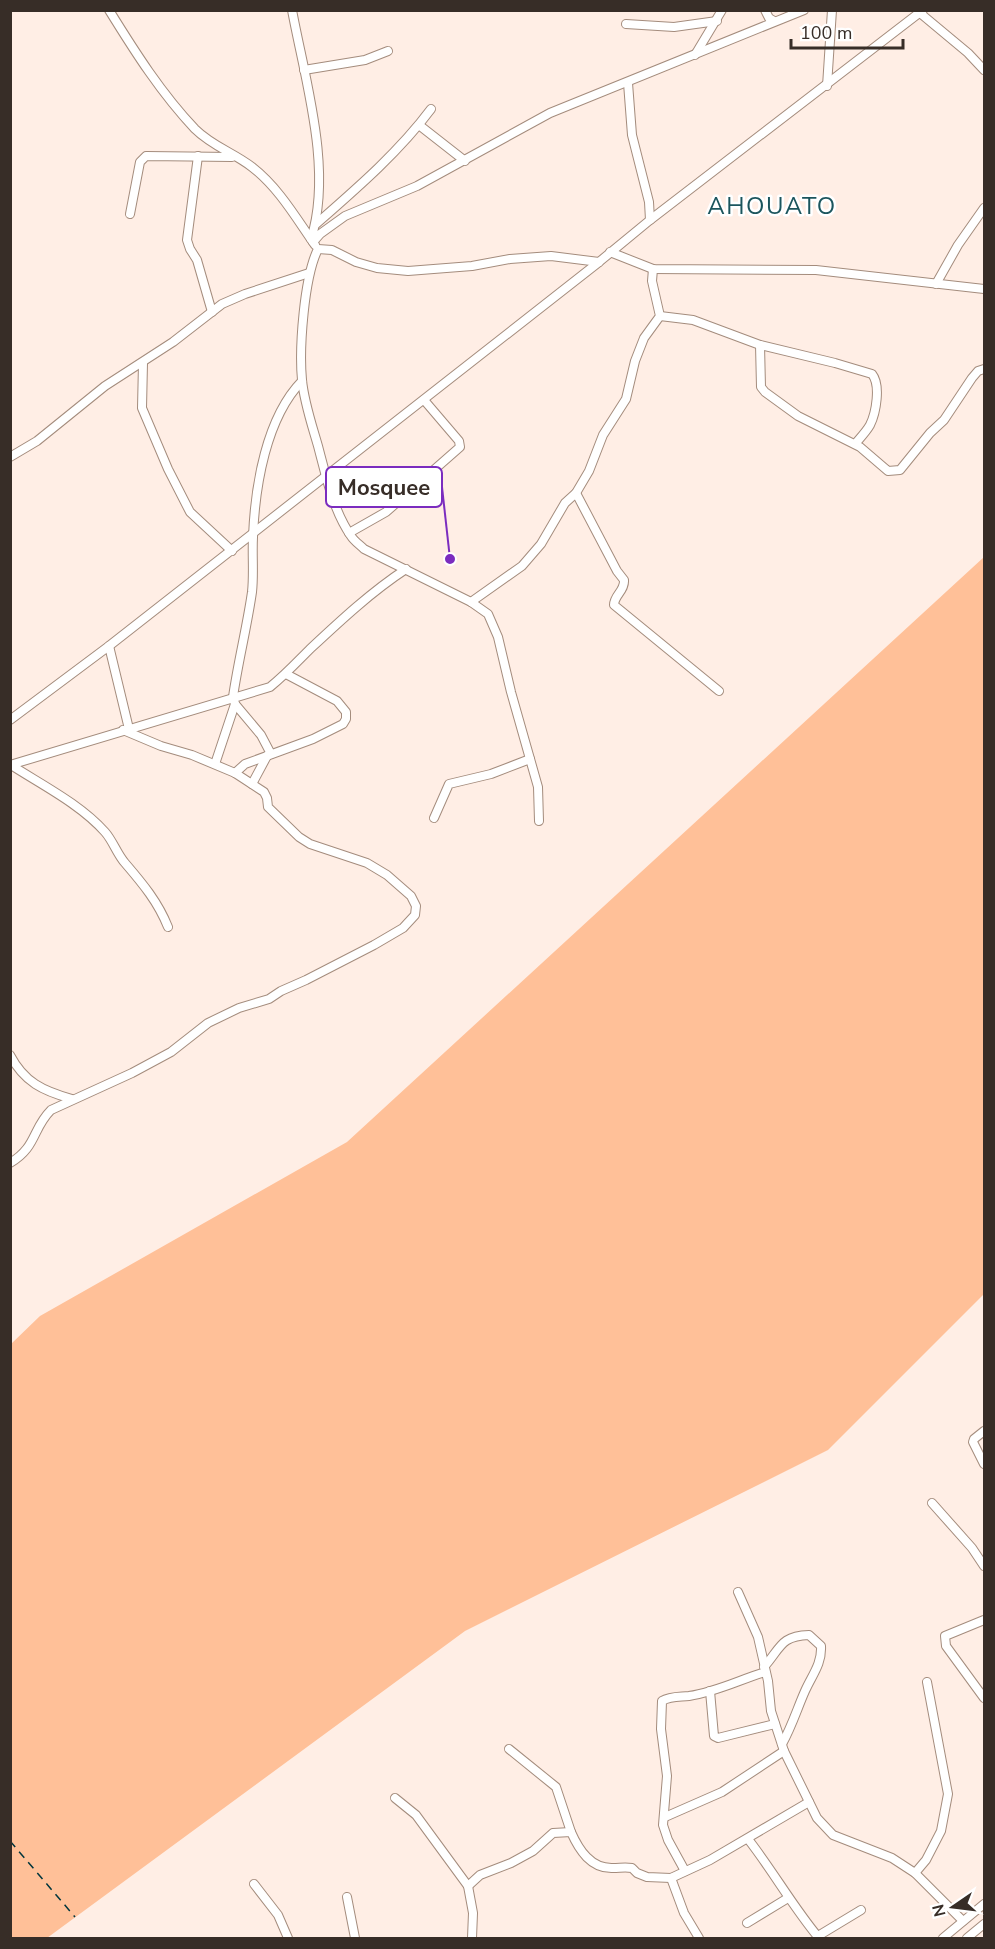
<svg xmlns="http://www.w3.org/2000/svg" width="995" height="1949" font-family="'Nunito Sans',sans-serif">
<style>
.green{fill:#ffc098}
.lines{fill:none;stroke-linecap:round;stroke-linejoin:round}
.ferry{stroke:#01363d;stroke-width:1.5;stroke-dasharray:8 6;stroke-linecap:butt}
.minor-casing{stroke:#a48c7d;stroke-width:10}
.minor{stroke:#fff;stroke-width:8}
.labels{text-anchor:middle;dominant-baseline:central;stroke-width:5;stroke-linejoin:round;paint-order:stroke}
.quarter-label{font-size:24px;letter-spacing:1.5px;fill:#1b555d;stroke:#fff}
.leader{fill:none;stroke:#7b2cbf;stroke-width:2}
.callout-dot{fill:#7b2cbf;stroke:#fff;stroke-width:2}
.callout{fill:#fff;stroke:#7b2cbf;stroke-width:2}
.callout-label{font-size:22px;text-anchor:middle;font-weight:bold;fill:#372d27}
</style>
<rect width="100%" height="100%" fill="#ffeee5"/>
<path class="green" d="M984,557V1294L828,1450L465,1631L47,1938H11V1344L40,1316L347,1142Z"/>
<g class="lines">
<path class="ferry" d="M10,1841L75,1917"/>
<g class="minor-casing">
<g id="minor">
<path d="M109,10C135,52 161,93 195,129C212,146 234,153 252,167C279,188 296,218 315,245"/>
<path d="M292,10C305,80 333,170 311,239"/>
<path d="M765,10L769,18L774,21"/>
<path d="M920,13L968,53L984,70"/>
<path d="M626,24L674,27L717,21"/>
<path d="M695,55L722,10"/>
<path d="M304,70L365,60L388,51"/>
<path d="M628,83L632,135L649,202L650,220"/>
<path d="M827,86L832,10"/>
<path d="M419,125L465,161"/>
<path d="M198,156L187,240L190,249L197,260L212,312"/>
<path d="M130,214L140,162L146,156L232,157"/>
<path d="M316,224C356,189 399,152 431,109"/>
<path d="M313,242L320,234L345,216L417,186L550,113L804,10"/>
<path d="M610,252L653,269L816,270L984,289"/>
<path d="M936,284L958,245L984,208"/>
<path d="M660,316L693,320L760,345L835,363L872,374C881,385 876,413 870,425C866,432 860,438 855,444"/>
<path d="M760,345L761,387L765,392L798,416L860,447L888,471L900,470L930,433L944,420L972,378L978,371L984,369"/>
<path d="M143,363L142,408L168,469L190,512L232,551"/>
<path d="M10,457L37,441L105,386L173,342L222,304L245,294L309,273"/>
<path d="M576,493L617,571L624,580C625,591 614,595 614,605L719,691"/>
<path d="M349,533L386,512L460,447L459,441L424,400"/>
<path d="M471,602L522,566L541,544L565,503L576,493L589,471L603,435L626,399L635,361L644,338L660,316L652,281L653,269"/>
<path d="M109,646L129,729"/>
<path d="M10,720L109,646L599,262L650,220L923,10"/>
<path d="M271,754L261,735L235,704L233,697C238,662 247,627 252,592C254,574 252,555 253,537C255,486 266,418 302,381"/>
<path d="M215,764L235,704"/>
<path d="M10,765L270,687C285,675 297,662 310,649C340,621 371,592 406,569"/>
<path d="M11,765C42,785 80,804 105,832C113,841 117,854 125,863C143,884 158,902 168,927"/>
<path d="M235,773L245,764L313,739L343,724L346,719V712L337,701L286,674"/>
<path d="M252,784L267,756"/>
<path d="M434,818L449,784L491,774L530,759"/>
<path d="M539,821L538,787L511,692L498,637L488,614L471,602L364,549C360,545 354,541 351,536C333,510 326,476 318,446C312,425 304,402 302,380C299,348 304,277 318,249L332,250L356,262L377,268L408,271L472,266L510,259L551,256L599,262"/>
<path d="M10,1055C24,1082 43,1091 72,1099"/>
<path d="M10,1163C37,1147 32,1129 51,1110L132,1073L171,1052L208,1023L239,1008L269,999L281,991L306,980L374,945L403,928L415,915L416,906L411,896L387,875L367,863L310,844L299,837L268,807L267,798L264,792L235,773L192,755L161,746L123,730"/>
<path d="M984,1431L974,1439L973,1442L984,1464"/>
<path d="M932,1503L972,1548L984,1566"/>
<path d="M738,1592L758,1637L768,1681L771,1711L784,1751L817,1818L833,1835L892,1858L915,1873L963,1921"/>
<path d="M984,1620L945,1636L946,1646L984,1698"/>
<path d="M764,1667C781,1648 780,1636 809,1635L821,1646C822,1664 812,1675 805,1691C797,1709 792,1726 782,1744"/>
<path d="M710,1691L714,1736L718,1738L775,1724"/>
<path d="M509,1749L556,1787L571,1832"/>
<path d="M395,1798L416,1815L468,1886L473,1913L472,1938"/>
<path d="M665,1817L722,1792L784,1751"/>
<path d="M748,1839C773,1871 793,1907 819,1938"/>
<path d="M685,1871L668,1840L663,1825L667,1776L661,1729L662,1701C670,1696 679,1697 689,1696C716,1692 739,1680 765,1672"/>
<path d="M915,1873L926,1860L941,1831L948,1794L927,1682"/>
<path d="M671,1878L684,1913L699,1938"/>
<path d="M254,1884L278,1915L288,1938"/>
<path d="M468,1886L480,1875L511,1863L533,1851L553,1833L571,1832C579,1850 591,1869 613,1868C620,1868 625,1867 632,1868L637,1873L647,1877L671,1878L710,1860L809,1802"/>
<path d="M347,1897L355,1938"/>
<path d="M747,1923L788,1898"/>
<path d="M818,1936L861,1910"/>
<path d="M943,1938L984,1904"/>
<path d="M967,1938L984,1924"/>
</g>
</g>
<use href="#minor" class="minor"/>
</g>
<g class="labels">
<g class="quarter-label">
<text x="772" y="206">AHOUATO</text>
</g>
</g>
<path class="leader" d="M450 559L442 487"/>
<circle class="callout-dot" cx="450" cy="559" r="6"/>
<rect class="callout" x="326" y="467" width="116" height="40" rx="6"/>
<g class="callout-label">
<text x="384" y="495">Mosquee</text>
</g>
<rect width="995" height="1949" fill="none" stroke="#372d27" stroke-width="24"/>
<g transform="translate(953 1907) rotate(256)" stroke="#ffffff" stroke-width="4.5" paint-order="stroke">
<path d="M0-4.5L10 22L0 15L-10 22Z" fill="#372d27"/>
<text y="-9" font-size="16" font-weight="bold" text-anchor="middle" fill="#372d27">N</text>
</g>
<path d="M791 39v9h112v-9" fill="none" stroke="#372d27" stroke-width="3"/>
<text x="800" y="39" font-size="18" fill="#372d27" stroke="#ffffff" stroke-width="4.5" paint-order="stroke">100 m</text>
</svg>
